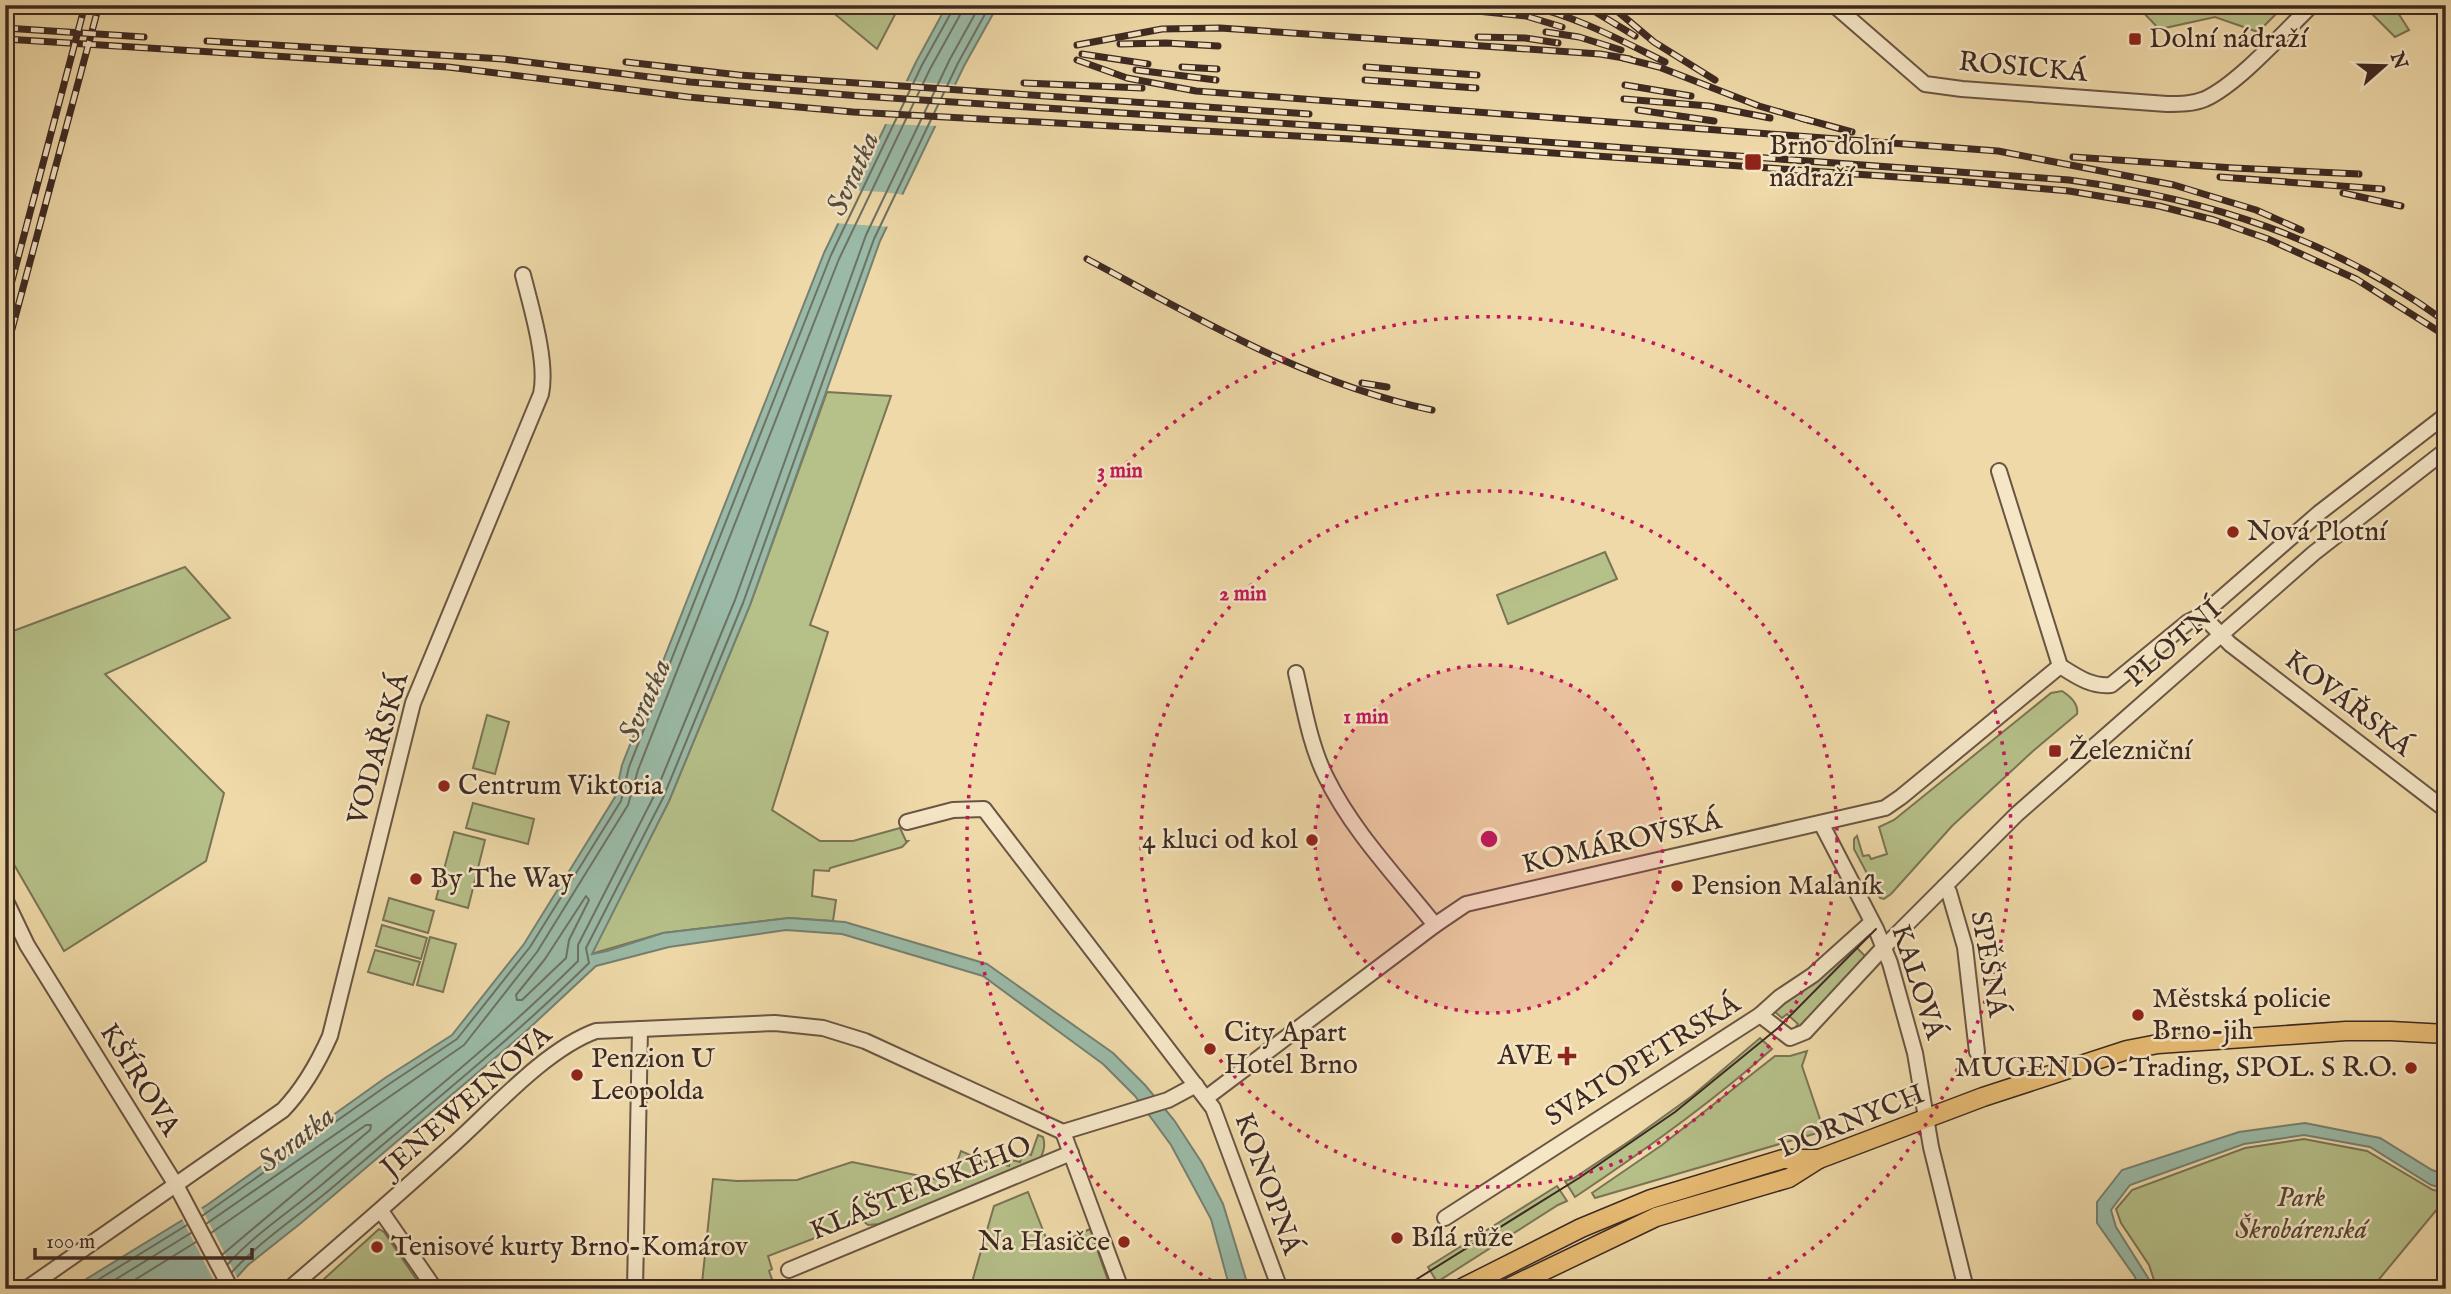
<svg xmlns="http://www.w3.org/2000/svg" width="2451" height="1294" font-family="'IM FELL English',serif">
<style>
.green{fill:#b6c089;stroke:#7a7456;stroke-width:2}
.water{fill:#9abaa7;stroke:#758072;stroke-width:2}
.pier{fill:#efd9a8}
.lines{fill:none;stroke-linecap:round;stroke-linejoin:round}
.shore{stroke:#6c7264;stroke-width:2}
.minor-casing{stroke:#6a5544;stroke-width:18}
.major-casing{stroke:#3d2922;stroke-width:21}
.minor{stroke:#f5e6c6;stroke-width:14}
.major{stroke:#e8bc74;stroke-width:18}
.tram{stroke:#3d2922;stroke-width:2}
.rail-casing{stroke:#3d2922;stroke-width:7}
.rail{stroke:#f5e6c6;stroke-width:4.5;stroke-dasharray:13;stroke-linecap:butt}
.ring{fill:none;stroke:#c2185b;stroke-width:3.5;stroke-dasharray:3.5 7}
.poi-dot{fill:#8f2418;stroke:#f5e6c6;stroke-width:2.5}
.labels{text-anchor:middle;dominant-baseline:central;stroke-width:5;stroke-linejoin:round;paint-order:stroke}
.poi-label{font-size:28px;fill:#3d2922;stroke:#f5e6c6;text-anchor:start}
.street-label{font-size:28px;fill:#3d2922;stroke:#f5e6c6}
.park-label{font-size:28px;font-style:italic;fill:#554737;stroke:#f5e6c6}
.water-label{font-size:30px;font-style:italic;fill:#544d43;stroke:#f5e6c6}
.centre{fill:#c2185b;stroke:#f5e6c6;stroke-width:3.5}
.ring-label{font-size:21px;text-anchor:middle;font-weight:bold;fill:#c2185b;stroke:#f5e6c6;stroke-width:5;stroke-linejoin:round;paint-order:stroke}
</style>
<rect width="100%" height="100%" fill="#efd9a8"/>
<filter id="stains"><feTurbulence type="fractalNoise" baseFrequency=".00286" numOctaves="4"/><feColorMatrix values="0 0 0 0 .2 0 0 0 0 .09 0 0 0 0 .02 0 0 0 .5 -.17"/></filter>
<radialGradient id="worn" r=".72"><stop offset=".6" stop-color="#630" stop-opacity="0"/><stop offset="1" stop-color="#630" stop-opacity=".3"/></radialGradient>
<g class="green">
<path d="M824,5H900L877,49Z"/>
<path d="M2136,5H2285L2258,32L2215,17L2165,28L2161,31Z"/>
<path d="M2363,5H2393L2409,30L2395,37Z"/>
<path d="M827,392L891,396L810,625L828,632L772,810L820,841H853L900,828L906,841H908L902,847L830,868L829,871L814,870L812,896L836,900L833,921L789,918L663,933L591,954L669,801L750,605Z"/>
<path d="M1605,552L1617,579L1508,624L1497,595Z"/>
<path d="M185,567L230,618L105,674L224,793L206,861L64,951L5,849V634Z"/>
<path d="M2062,691C2070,696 2079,703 2077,714L2033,751L1952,826L1891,894L1884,899L1880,898L1854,849V839L1857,836L1863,856L1869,855L1871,859L1887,854L1879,827L1894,820L2051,693Z"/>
<path d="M487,715L509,722L495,774L473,768Z"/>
<path d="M473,803L534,819L528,844L466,828Z"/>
<path d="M454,832L485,840L468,908L436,899Z"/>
<path d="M389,898L434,911L428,933L383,920Z"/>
<path d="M382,925L427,938L421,959L376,946Z"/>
<path d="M430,937L456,944L443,992L417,985Z"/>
<path d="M1855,946L1866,957L1801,1027L1794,1029L1798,1024L1787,1014L1782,1018L1774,1011L1810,985Z"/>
<path d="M375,950L420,962L413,985L368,972Z"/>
<path d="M1760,1038L1772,1049C1710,1104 1644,1151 1575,1197L1565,1181L1574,1178L1631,1140L1692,1096Z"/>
<path d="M1807,1051L1802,1066L1824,1131L1595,1198L1592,1193L1662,1145L1775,1056H1790Z"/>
<path d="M1038,1135L1043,1137C1046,1147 1043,1153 1039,1161L879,1224L868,1225L862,1220L768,1256L772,1269L769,1271L773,1282L755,1289H694L691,1283H702L713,1179L737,1181L797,1180L852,1162L950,1182L961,1151L986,1162L988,1160L1009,1166L1011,1160L1020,1162L1023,1152L1031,1155Z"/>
<path d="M2304,1139L2367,1151L2433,1190L2446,1192V1207L2438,1208L2371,1289H2157L2149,1265L2121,1223L2116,1209L2132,1190L2245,1148Z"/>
<path d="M1557,1186L1567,1201L1558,1205L1437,1282L1428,1267Z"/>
<path d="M1028,1192L1050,1248L1090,1229L1111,1289H970L994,1206Z"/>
<path d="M379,1229L384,1232L423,1289H313Z"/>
</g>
<g class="water">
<path d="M947,5H998L964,66L880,241L750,605L669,801L592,954L607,951L663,933L789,918L845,922L987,964L1113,1053L1145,1085L1174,1120L1202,1163L1223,1204L1249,1289H1230L1211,1219L1171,1145L1135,1096L1103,1064L983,976L842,934L786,930L669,947L596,966L523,1034L301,1223L248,1265L237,1277L221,1289H70L207,1205L385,1078L452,1035L524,944L615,797L622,765L824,253L916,62Z"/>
<path d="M2305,1123L2380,1138L2432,1170L2446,1175V1189L2431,1185L2370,1147L2304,1135L2244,1144L2130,1185L2111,1210L2116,1227L2150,1281L2151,1289H2138L2135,1277L2097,1223V1202L2122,1170L2239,1132Z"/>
</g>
<g class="pier">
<path d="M904,81L960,85L940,126L883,124Z"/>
<path d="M850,190L883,192L905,195L891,227L834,223Z"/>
<path d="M200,1205L239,1281L227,1289H218L181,1217Z"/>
</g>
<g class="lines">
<g class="shore">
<path d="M586,896L589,900L569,940L566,958L522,1000H517L516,995L545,959Z"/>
<path d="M202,1216L389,1084L457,1039L530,947L621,801L629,767L831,255L922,65L952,11V5"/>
<path d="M206,1224L464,1045L537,952L628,805L638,770L839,259L930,69L960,15L961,5"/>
<path d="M211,1233L366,1125H371L370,1130L223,1254"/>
<path d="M228,1264C252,1236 296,1207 325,1182C410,1110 499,1040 578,961V945L655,794L735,600L866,235L950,59L980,5"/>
<path d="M232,1272C261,1240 300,1215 333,1187C419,1113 509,1042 589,963L586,948L663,798L743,603L874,239L958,63L990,5"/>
<path d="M83,1289L187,1225"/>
<path d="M100,1289L191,1233"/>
<path d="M120,1289L196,1242"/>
</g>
<g class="minor-casing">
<g id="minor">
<path d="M1834,5L1925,84L1962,89L2167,104C2180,104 2193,104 2205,99C2238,84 2284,32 2312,5"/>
<path d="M1999,471L2060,666C2076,676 2091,687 2111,685L2188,622L2202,615L2319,513L2446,415"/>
<path d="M2202,615L2230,644L2446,810"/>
<path d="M1296,673C1304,707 1310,745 1326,777C1353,832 1397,877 1435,925"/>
<path d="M907,822L953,810L984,809L1213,1108L1280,1289"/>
<path d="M1821,823L1876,929L1890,963L1915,1053L1931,1147L1966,1289"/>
<path d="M1944,887L1949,892L1965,947L1977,1052"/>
<path d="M5,899L27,945L176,1185L231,1289"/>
<path d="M1760,1015L1790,1038L1805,1032L1884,947L2017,814L2314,553L2446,450"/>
<path d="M1206,1098L1435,925L1466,904L1885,808L1901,797L2060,666"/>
<path d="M1063,1132L1121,1289"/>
<path d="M381,1211L435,1289"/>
<path d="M1445,1218L1760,1015L1780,997L1813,975L1872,922"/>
<path d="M789,1270L1071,1153"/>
<path d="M26,1289L283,1110C304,1088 318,1063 330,1036L413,703L541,394C548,362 531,307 523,275"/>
<path d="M289,1289C345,1241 400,1193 454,1144C494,1108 546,1049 596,1031L775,1023L823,1028L865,1041L1063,1132L1168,1100L1196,1085"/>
<path d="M635,1289L640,1029"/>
</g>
</g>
<g class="major-casing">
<g id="major">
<path d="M1460,1289L1581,1228L1651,1199L1783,1159H1819"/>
<path d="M1506,1289L1656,1217L1789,1178L1819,1159L1983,1097L2127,1050L2158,1044L2346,1031H2391L2446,1034"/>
</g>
</g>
<use href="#minor" class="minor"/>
<use href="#major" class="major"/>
<path class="tram" d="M1401,1289L1579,1178L1675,1112L1778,1028L1876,929"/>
<g class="rail-casing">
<g id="rail">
<path d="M1526,5C1576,16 1620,40 1665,62"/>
<path d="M1584,5L1635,36"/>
<path d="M1610,5L1654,42L1715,80"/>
<path d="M1477,11L1526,16L1562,27"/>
<path d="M5,28L144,37"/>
<path d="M1546,32L1579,37L1621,50"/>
<path d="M1478,37L1525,38L1558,43"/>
<path d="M5,39L448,67L688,97L853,112L1351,139L1956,181L2069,191L2159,206L2214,220L2268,239L2356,279L2446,336"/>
<path d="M207,41L503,59L690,82L860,96L1353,128L2069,180C2207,199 2332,238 2446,322"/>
<path d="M1120,44L1166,43L1218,46"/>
<path d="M1077,45L1162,29L1220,28L1600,54L1630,59"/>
<path d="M1082,54L1148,64"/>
<path d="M1623,58L1659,67L1759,106L1811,121"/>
<path d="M1077,60L1127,78L1196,91L1998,151L2174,185L2256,210L2301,230"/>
<path d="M626,62L739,75L1309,114"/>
<path d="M1182,67L1217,69"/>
<path d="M1366,67L1477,75"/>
<path d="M1136,70L1216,80"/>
<path d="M1365,80L1476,88"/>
<path d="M1024,83L1142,88"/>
<path d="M1625,85L1691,96"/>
<path d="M1624,99L1709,106L1770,118"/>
<path d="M1638,110L1714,121"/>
<path d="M1801,118L1852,132"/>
<path d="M2073,157L2234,168L2359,174"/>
<path d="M2220,177L2382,189"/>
<path d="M2343,193L2401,206"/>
<path d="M1087,259C1197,318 1308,384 1432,410"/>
<path d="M5,307L85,5"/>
<path d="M5,355L99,5"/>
<path d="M1362,383L1387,387"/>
</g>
</g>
<use href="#rail" class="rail"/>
</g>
<circle cx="1489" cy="839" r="174" fill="#c2185b" fill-opacity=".12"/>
<g class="ring">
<circle cx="1489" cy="839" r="174"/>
<circle cx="1489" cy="839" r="348"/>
<path d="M1220 1286A522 522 0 1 1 1758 1286"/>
</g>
<g class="poi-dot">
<rect x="2128" y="32" width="14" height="14" rx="3.5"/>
<rect x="1744" y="153" width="18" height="18" rx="3.5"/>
<circle cx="2233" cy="532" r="7"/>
<rect x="2048" y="744" width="14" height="14" rx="3.5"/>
<circle cx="444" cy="786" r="7"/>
<circle cx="1312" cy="840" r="7"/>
<circle cx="416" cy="879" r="7"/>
<circle cx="1677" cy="886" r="7"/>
<circle cx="2138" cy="1015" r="7"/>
<circle cx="1210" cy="1049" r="7"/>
<path d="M1563.5 1045.5h7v7h7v7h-7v7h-7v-7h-7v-7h7z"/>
<circle cx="2411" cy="1068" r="7"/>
<circle cx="577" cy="1075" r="7"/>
<circle cx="1397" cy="1238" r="7"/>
<circle cx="1124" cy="1242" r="7"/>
<circle cx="377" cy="1247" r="7"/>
</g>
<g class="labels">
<g class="poi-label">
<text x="2149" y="39">Dolní nádraží</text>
<text x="1769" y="146">Brno dolní<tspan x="1769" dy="32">nádraží</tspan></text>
<text x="2247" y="532">Nová Plotní</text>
<text x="2069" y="751">Železniční</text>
<text x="458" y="786">Centrum Viktoria</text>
<text x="1298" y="840" text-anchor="end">4 kluci od kol</text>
<text x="430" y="879">By The Way</text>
<text x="1691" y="886">Pension Malaník</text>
<text x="2152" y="999">Městská policie<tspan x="2152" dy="32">Brno-jih</tspan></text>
<text x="1224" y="1033">City Apart<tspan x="1224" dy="32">Hotel Brno</tspan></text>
<text x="1553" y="1056" text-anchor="end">AVE</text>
<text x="591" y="1059">Penzion U<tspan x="591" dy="32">Leopolda</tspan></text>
<text x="2397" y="1068" text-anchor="end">MUGENDO-Trading, SPOL. S R.O.</text>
<text x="1411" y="1238">Bílá růže</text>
<text x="1110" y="1242" text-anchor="end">Na Hasičce</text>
<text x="391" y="1247">Tenisové kurty Brno-Komárov</text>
</g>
<g class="street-label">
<text transform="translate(2023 68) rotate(5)">ROSICKÁ</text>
<text transform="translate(2174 644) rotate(-41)">PLOTNÍ</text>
<text transform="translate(2348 704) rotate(38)">KOVÁŘSKÁ</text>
<text transform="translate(379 749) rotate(-74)">VODAŘSKÁ</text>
<text transform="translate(1622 843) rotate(-13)">KOMÁROVSKÁ</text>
<text transform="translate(1988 964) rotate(80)">SPĚŠNÁ</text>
<text transform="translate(1917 982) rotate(72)">KALOVÁ</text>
<text transform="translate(1643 1061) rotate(-32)">SVATOPETRSKÁ</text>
<text transform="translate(139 1080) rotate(58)">KŠÍROVA</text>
<text transform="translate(467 1102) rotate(-41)">JENEWEINOVA</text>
<text transform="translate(1852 1122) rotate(-22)">DORNYCH</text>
<text transform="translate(1267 1184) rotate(70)">KONOPNÁ</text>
<text transform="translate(921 1189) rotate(-22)">KLÁŠTERSKÉHO</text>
</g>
<g class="park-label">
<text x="2301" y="1198">Park<tspan x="2301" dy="32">Škrobárenská</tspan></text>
</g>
<g class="water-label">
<text transform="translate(854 174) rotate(-66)">Svratka</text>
<text transform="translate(646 701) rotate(-66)">Svratka</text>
<text transform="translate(297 1140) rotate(-38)">Svratka</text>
</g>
</g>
<circle cx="1489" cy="839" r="10" class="centre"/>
<g class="ring-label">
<text x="1120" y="477">3 min</text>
<text x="1243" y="600">2 min</text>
<text x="1366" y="723">1 min</text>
</g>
<rect width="2451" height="1294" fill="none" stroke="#efd9a8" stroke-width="28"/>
<rect x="7" y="7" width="2437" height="1280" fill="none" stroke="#3d2922" stroke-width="3.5"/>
<rect x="14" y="14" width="2423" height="1266" fill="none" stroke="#3d2922" stroke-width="2"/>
<g transform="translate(2384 66) rotate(70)" stroke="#f5e6c6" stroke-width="5" paint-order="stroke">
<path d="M0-5L12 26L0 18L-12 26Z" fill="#3d2922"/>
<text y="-10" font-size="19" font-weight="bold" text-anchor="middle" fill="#3d2922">N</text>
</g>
<path d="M35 1248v10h217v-10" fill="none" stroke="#3d2922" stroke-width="3.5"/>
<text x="46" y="1248" font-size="21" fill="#3d2922" stroke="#f5e6c6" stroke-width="5" paint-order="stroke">100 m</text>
<rect width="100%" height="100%" filter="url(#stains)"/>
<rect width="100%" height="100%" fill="url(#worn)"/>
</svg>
